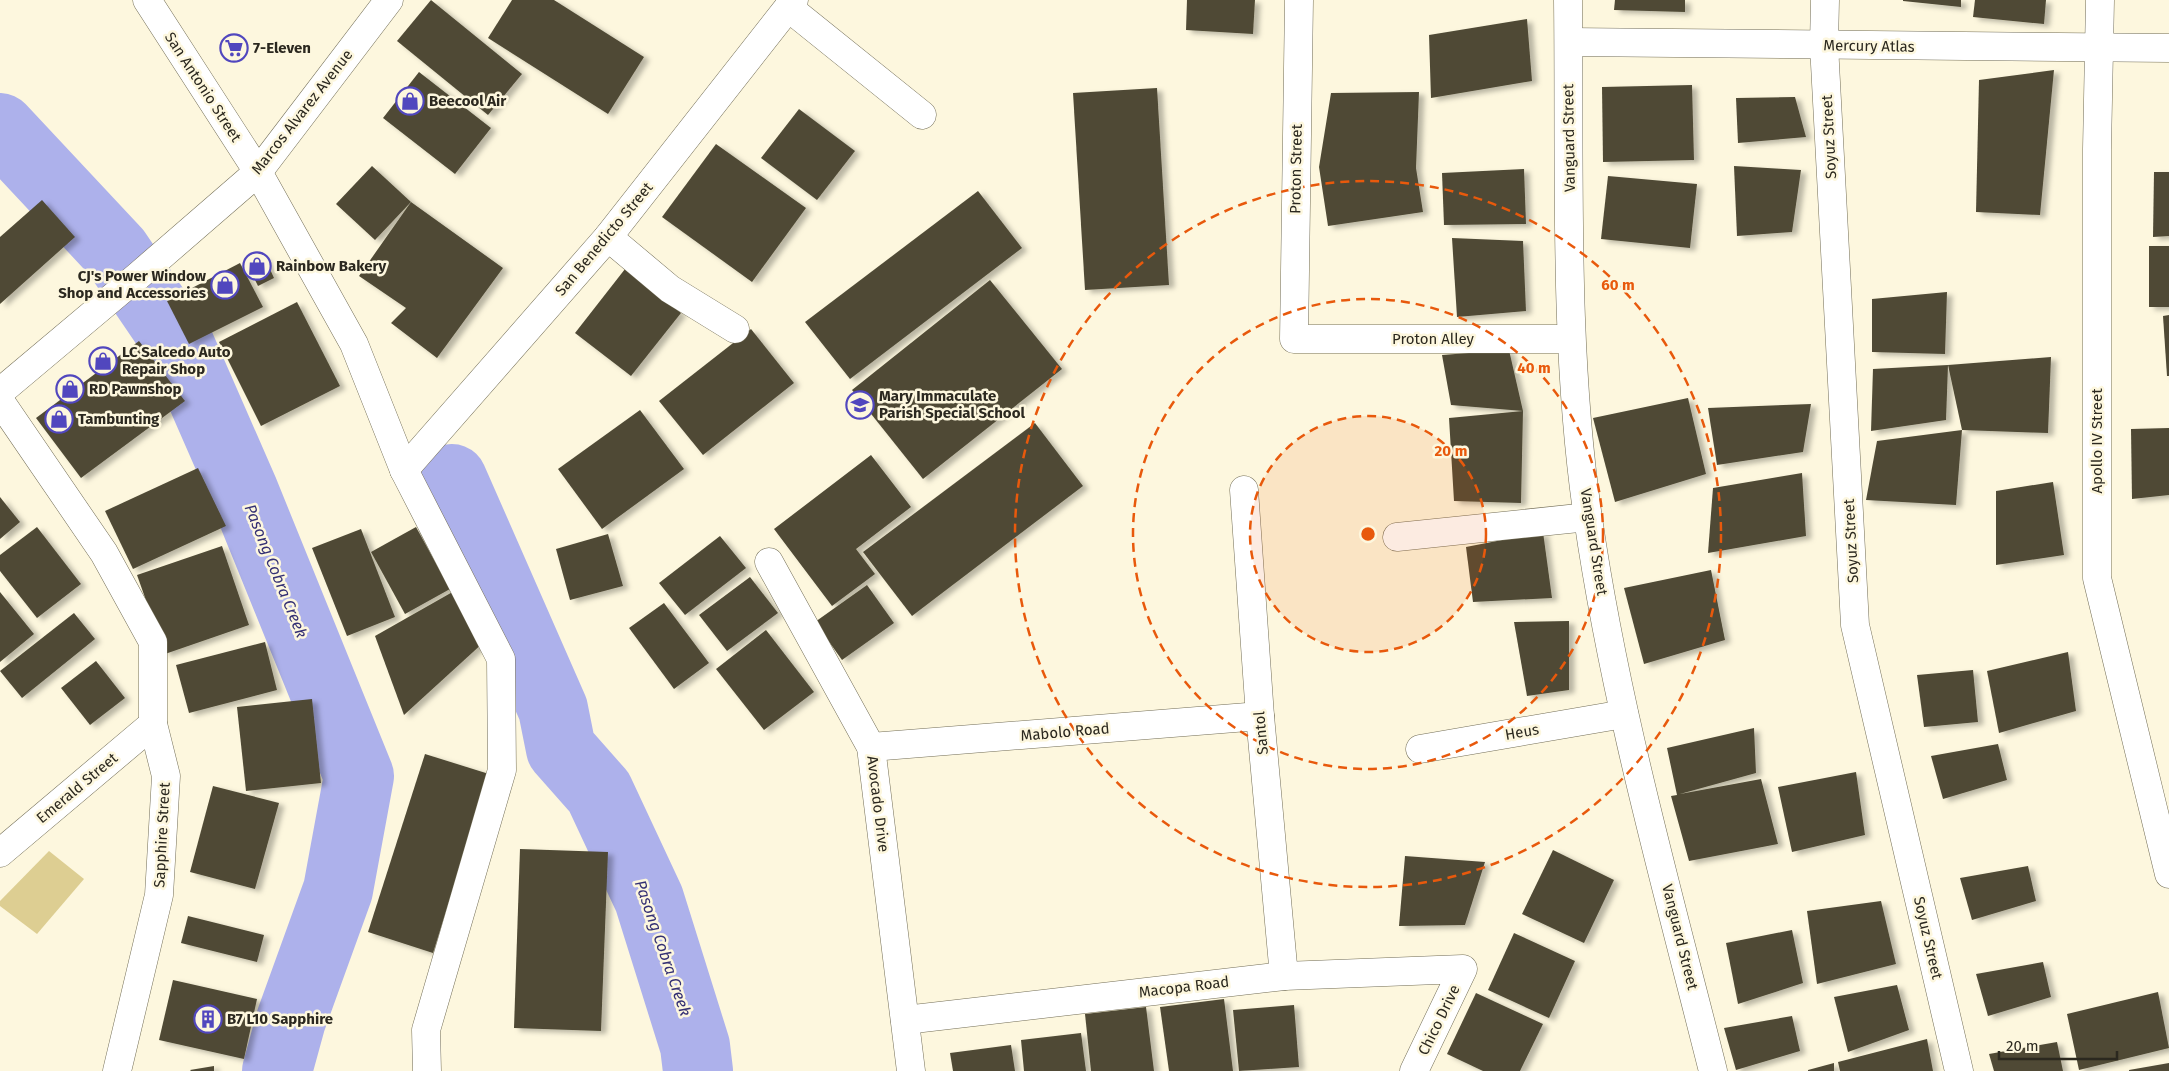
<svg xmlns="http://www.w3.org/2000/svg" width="2169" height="1071" font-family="'Fira Sans',sans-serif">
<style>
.green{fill:#ddce92}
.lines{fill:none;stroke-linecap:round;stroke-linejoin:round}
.river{stroke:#adb1eb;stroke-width:70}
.building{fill:#4f4a35;filter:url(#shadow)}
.minor-casing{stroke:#736e57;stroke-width:29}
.major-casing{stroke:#736e57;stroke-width:29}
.minor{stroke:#fff;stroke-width:28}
.major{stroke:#fff;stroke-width:28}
.ring{fill:none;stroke:#e8590c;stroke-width:2.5;stroke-dasharray:9 6}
.labels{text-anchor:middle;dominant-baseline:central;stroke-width:5;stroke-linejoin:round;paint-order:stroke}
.street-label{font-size:15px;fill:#2b281f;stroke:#fdf7de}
.poi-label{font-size:15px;font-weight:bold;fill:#2b281f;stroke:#fdf7de;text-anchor:start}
.water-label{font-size:16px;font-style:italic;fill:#343074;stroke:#fdf7de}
.centre{fill:#e8590c;stroke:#fdf7de;stroke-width:2.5}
.ring-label{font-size:15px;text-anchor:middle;font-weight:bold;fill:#e8590c;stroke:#fdf7de;stroke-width:5;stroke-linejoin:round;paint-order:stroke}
</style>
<defs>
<filter id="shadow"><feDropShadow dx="5.5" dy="3" stdDeviation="2.5" flood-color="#0004"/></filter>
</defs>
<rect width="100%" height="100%" fill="#fdf7de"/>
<path class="green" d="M49,851L84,879L37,934L0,906V901Z"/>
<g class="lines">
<g class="river">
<path d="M0,128L116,252L180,346L243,490L359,776L338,890L291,1020L277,1071"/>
<path d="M452,479L553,709L561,749L599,792L649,899L695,1046L698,1071"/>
</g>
</g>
<g class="building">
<path d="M431,0L522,74L488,115L397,41Z"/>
<path d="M512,0H554L644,57L608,114L488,38Z"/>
<path d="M1187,0H1255L1253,34L1186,30Z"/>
<path d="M1615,0H1685V12L1614,10Z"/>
<path d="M1903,0H1961V7L1903,1Z"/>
<path d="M1975,0H2046L2044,24L1973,17Z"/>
<path d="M1527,19L1532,81L1431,98L1429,35Z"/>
<path d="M2054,70L2040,215L1976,212L1979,80Z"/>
<path d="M419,72L491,128L455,174L383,118Z"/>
<path d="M1692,85L1694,160L1603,162L1602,87Z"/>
<path d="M1157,88L1169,285L1085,290L1073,93Z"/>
<path d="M1419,92L1416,168L1423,212L1328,226L1319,167L1331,93Z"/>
<path d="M1795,97L1806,137L1738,143L1736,98Z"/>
<path d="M799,109L855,151L817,200L761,158Z"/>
<path d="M716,144L806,208L752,282L662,217Z"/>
<path d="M372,166L411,202L375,240L336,204Z"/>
<path d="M1734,166L1801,170L1792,232L1737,236Z"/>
<path d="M1524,169L1526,224L1444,225L1442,173Z"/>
<path d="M2154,172H2169V236L2153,237Z"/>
<path d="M1608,176L1697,184L1690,248L1601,239Z"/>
<path d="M978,191L1022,248L850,379L805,322Z"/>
<path d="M42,200L75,237L0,304V237Z"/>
<path d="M411,202L503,268L437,358L391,323L406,308L359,276Z"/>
<path d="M1452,238L1523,241L1526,311L1457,317Z"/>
<rect x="2149" y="246" width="20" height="61"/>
<path d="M264,256L274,278L258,286L247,264Z"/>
<path d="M240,263L263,307L189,344L167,301Z"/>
<path d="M625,269L681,313L631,376L575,333Z"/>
<path d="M990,280L1062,369L923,479L852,390Z"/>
<path d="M1947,292L1945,354L1872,352V299Z"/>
<path d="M297,302L340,386L261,426L219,342Z"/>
<path d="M2169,315V376H2167L2163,316Z"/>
<path d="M751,329L794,383L703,455L659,401Z"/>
<path d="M139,341L185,401L81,478L36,418Z"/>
<path d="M1509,350L1523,411L1521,503L1454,501L1449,418L1523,411L1451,405L1442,355Z"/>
<path d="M2051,357L2048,433L1962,430L1948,365Z"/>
<path d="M1948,365L1946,420L1871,431L1873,369Z"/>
<path d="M1688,398L1706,474L1615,502L1593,418Z"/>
<path d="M1811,404L1803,452L1717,465L1708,408Z"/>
<path d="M640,410L684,469L602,529L558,469Z"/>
<path d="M1035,423L1083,486L912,616L863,552Z"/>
<path d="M2169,428V495L2132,499L2131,429Z"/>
<path d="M1962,430L1956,505L1866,500L1877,441Z"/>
<path d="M871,455L911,507L856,549L875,574L832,606L774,529Z"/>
<path d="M198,468L226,526L133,569L105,511Z"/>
<path d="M1802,473L1806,536L1708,553L1713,488Z"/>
<path d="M2053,482L2064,555L1996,565V491Z"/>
<path d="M0,497L20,522L0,539Z"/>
<path d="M37,527L81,584L37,618L0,571V555Z"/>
<path d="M416,527L450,589L405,614L371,552Z"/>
<path d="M361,529L395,617L347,636L312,548Z"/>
<path d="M1543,532L1552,598L1473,602L1466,547Z"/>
<path d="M608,534L623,586L570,600L556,549Z"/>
<path d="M720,536L746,568L685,615L659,583Z"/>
<path d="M222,546L249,625L165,654L137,575Z"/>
<path d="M1711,570L1725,640L1644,664L1624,588Z"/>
<path d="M750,577L778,613L727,651L699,615Z"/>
<path d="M867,585L894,623L842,660L815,622Z"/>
<path d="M456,590L484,642L404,715L375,636Z"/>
<path d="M0,592L34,634L0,662Z"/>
<path d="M664,603L709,663L674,689L629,628Z"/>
<path d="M74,613L95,639L22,698L0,671Z"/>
<path d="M1569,621V690L1527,696L1514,622Z"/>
<path d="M766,630L814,692L764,730L716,669Z"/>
<path d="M265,642L277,690L189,713L176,665Z"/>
<path d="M2068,652L2076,711L1999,733L1987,671Z"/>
<path d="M96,661L125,698L90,725L61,688Z"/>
<path d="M1973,670L1978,722L1924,727L1917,675Z"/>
<path d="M312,699L321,783L246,791L237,707Z"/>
<path d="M1754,728L1756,773L1680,794L1761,779L1778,844L1689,861L1671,796L1677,795L1667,748Z"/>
<path d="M1998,744L2007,780L1943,799L1931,756Z"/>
<path d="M425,754L489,774L433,953L368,932Z"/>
<path d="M1856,772L1865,835L1792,852L1778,787Z"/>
<path d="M213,786L279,803L255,889L190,872Z"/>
<path d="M520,849L608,852L601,1031L514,1028Z"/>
<path d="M1553,850L1614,880L1584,943L1522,914Z"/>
<path d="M1405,856L1485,862L1465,925L1399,926Z"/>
<path d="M2028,866L2036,901L1972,920L1960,878Z"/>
<path d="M1881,901L1896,964L1817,984L1807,911Z"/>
<path d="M188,916L264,935L257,962L181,943Z"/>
<path d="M1792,930L1803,983L1738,1004L1726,943Z"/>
<path d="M1514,933L1575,961L1549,1018L1488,990Z"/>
<path d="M2043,962L2051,997L1988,1016L1976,974Z"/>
<path d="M173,980L257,999L244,1059L159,1040Z"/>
<path d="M1897,985L1909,1030L1848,1052L1834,997Z"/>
<path d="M2158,992L2169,1048L2079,1070L2067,1014Z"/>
<path d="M1476,993L1543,1024L1520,1071H1483L1447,1054Z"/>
<path d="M1224,999L1233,1071H1169L1160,1007Z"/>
<path d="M1294,1005L1299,1067L1239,1071L1233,1010Z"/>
<path d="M1146,1007L1154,1071H1091L1085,1014Z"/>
<path d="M1792,1016L1800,1051L1736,1070L1724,1028Z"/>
<path d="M1081,1033L1086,1071H1024L1021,1040Z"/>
<path d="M1927,1039L1933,1071H1840L1838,1062Z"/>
<path d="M2057,1042L2063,1071H1994L1989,1054Z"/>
<path d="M1011,1045L1015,1071H953L950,1053Z"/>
<path d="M1834,1063V1071H1808V1070Z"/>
<path d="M2169,1063V1071H2129V1070Z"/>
<path d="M214,1066V1071H191L190,1070Z"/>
</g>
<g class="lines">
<g class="minor-casing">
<g id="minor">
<path d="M147,0L258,172L354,344L404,470L501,659L502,770L426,1030L427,1071"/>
<path d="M1299,0L1294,339H1571"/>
<path d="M1568,0C1570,172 1563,347 1588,518C1615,705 1667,888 1713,1071"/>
<path d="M1825,0L1824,45L1855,625L1959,1071"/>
<path d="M2100,0L2097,149V578L2169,874"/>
<path d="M789,8L922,115"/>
<path d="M1569,42L2169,48"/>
<path d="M608,237L670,289L735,329"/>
<path d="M0,401L104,553L153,642V724L166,776L159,895L117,1071"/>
<path d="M404,470L608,237L794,0"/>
<path d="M1244,490L1260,716L1284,976"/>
<path d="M1397,537L1588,517"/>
<path d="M769,562L871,747L911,1071"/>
<path d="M871,747L1260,716"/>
<path d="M1420,749L1624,714"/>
<path d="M0,853L153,724"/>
<path d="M905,1020L1284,976L1463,969L1414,1071"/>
</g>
</g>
<g class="major-casing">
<path id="major" d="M0,392L138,276L258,172L389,0"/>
</g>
<use href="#minor" class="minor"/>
<use href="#major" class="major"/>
</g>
<circle cx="1368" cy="534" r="118" fill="#e8590c" fill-opacity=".12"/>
<g class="ring">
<circle cx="1368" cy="534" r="118"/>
<circle cx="1368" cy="534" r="235"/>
<circle cx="1368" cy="534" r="353"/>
</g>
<defs>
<g id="supermarket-ring" transform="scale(1.4375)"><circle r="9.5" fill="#fdf7de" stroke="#5147be" stroke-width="1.5"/><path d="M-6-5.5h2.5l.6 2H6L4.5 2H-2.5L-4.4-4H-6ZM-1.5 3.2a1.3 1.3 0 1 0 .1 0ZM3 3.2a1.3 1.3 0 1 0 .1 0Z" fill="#5147be"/></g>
<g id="shop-ring" transform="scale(1.4375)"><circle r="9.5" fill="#fdf7de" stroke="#5147be" stroke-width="1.5"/><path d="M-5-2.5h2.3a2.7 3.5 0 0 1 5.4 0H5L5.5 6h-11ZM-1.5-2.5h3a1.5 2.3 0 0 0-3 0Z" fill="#5147be"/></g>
<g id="school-ring" transform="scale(1.4375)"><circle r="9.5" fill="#fdf7de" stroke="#5147be" stroke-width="1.5"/><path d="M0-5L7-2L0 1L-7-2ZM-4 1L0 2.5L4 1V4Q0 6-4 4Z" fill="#5147be"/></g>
<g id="building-ring" transform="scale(1.4375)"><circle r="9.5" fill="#fdf7de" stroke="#5147be" stroke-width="1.5"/><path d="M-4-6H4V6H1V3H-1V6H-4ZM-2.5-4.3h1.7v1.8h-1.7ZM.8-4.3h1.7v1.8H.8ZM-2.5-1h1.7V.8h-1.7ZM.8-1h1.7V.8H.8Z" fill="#5147be"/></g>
</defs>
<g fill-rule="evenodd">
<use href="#supermarket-ring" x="234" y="48"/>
<use href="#shop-ring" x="410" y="101"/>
<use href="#shop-ring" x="257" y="266"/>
<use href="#shop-ring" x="225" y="285"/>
<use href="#shop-ring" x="103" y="361"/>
<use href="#shop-ring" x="70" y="389"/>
<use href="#school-ring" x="860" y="405"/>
<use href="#shop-ring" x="59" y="419"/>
<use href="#building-ring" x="208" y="1019"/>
</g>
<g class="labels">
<g class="street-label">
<text transform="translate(1869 46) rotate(1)">Mercury Atlas</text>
<text transform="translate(203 87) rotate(57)">San Antonio Street</text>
<text transform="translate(302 112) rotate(-52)">Marcos Alvarez Avenue</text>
<text transform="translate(1829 137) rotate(-93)">Soyuz Street</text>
<text transform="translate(1569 138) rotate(-91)">Vanguard Street</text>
<text transform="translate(1296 169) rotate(-89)">Proton Street</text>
<text transform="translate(604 239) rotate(-50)">San Benedicto Street</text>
<text x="1433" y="339">Proton Alley</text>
<text transform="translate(2097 441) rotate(-90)">Apollo IV Street</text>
<text transform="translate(1851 541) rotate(-93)">Soyuz Street</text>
<text transform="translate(1594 542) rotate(81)">Vanguard Street</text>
<text transform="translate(1065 732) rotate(-5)">Mabolo Road</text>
<text transform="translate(1522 732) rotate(-10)">Heus</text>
<text transform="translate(1261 733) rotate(-95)">Santol</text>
<text transform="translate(77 788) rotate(-40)">Emerald Street</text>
<text transform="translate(878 804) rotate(83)">Avocado Drive</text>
<text transform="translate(162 835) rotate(-87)">Sapphire Street</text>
<text transform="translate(1680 937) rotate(76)">Vanguard Street</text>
<text transform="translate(1928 938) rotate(77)">Soyuz Street</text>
<text transform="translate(1184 987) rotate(-7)">Macopa Road</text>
<text transform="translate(1439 1020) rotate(-64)">Chico Drive</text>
</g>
<g class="poi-label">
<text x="253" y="48">7-Eleven</text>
<text x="429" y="101">Beecool Air</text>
<text x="276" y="266">Rainbow Bakery</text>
<text x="206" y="276" text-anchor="end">CJ's Power Window<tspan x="206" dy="17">Shop and Accessories</tspan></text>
<text x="122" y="352">LC Salcedo Auto<tspan x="122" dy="17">Repair Shop</tspan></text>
<text x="89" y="389">RD Pawnshop</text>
<text x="879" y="396">Mary Immaculate<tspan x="879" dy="17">Parish Special School</tspan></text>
<text x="78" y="419">Tambunting</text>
<text x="227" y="1019">B7 L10 Sapphire</text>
</g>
<g class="water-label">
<text transform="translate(276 571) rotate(68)">Pasong Cobra Creek</text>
<text transform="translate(663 948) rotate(71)">Pasong Cobra Creek</text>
</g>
</g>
<circle cx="1368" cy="534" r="8" class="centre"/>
<g class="ring-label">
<text x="1618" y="290">60 m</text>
<text x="1534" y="373">40 m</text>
<text x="1451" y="456">20 m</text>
</g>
<path d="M1999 1051v8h118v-8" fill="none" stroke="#2b281f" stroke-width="2.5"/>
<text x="2006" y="1051" font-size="15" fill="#2b281f" stroke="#fdf7de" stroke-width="4" paint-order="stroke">20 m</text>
</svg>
